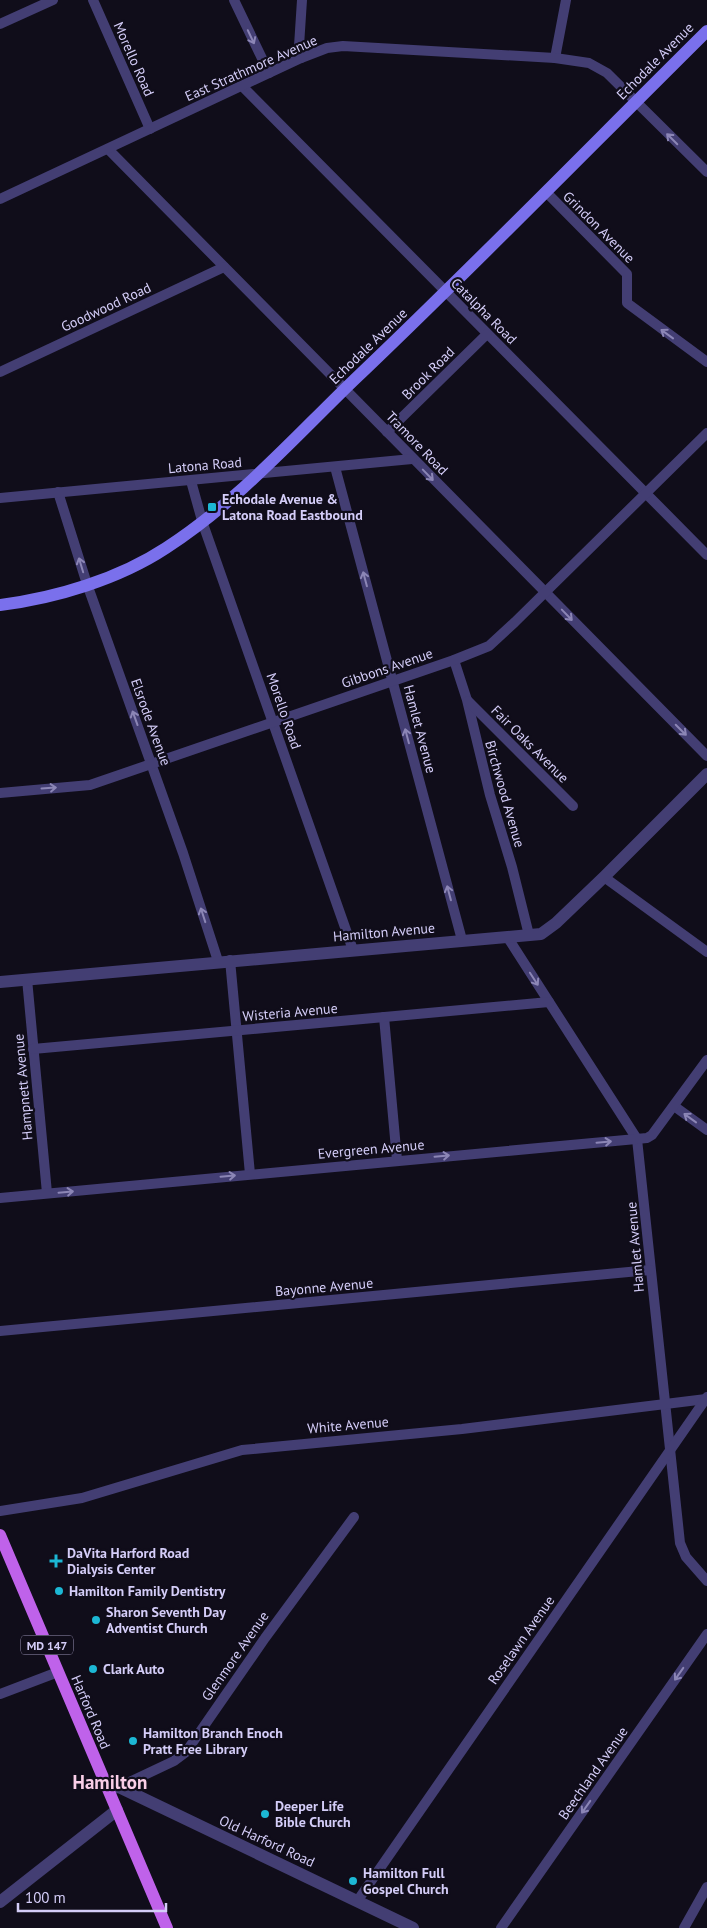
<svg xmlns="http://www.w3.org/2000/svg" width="707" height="1928" font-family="'PT Sans',sans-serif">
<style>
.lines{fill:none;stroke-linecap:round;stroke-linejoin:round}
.minor{stroke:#433e73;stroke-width:10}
.tertiary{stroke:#433e73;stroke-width:12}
.secondary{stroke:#7a70ec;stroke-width:12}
.primary{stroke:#bf62ea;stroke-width:12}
.oneway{stroke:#8c86b6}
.poi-dot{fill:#1cb7d4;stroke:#100d1a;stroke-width:2}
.labels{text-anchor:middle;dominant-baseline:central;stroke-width:4.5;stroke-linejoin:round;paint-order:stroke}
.shield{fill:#100d1a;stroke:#9993b5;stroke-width:1}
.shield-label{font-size:12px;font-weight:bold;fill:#d4cdf8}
.street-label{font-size:14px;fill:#d4cdf8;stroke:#100d1a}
.poi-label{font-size:14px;font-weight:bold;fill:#d4cdf8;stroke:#100d1a;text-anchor:start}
.district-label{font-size:19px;font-weight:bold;fill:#f9cee7;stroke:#100d1a}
</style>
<rect width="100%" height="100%" fill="#100d1a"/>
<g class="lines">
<g class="minor">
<path d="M93,0L150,129"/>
<path d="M234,0L269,73"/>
<path d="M0,24L53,0"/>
<path d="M301,58L299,46L302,0"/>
<path d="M555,58L566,0"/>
<path d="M242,86L707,555"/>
<path d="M108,149L707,756"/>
<path d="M546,192L627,274V303L707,362"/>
<path d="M0,199L301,58L327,48L343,46L555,58L589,63L607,73L707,172"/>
<path d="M0,372L224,267"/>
<path d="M387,432L487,334"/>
<path d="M335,467L462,940"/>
<path d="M191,481L203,524L353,950"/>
<path d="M58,492L87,584L183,853L218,961"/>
<path d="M0,498L412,459"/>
<path d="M454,660L467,700L490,795L512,867L529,935"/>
<path d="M468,701L573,806"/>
<path d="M0,793L90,785L454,660L489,646L515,622L707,433"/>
<path d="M604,877L707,952"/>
<path d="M508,938L637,1139L680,1543L686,1557L707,1581"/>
<path d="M230,960L250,1174"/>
<path d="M27,979L47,1193"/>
<path d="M384,1017L397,1160"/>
<path d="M33,1049L549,1002"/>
<path d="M674,1106L707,1130"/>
<path d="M0,1198L647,1138L652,1135L707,1060"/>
<path d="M0,1331L650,1270"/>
<path d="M0,1511L82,1498L242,1450L462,1429L706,1399"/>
<path d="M0,1694L58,1672"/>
<path d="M119,1787L174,1761L186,1752L265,1638L354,1517"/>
<path d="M358,1900L707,1397"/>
<path d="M501,1928L707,1634"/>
<path d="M684,1928L707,1887"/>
</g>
<g class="tertiary">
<path d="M0,982L541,934L556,923L604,877L707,774"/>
<path d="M108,1788L119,1787L413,1928"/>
<path d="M0,1902L117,1810"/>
</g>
<path class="secondary" d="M0,605C56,598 119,579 166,548C237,502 292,440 353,381C473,267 589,148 707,31"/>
<path class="primary" d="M0,1535L167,1928"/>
</g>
<defs><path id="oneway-shaft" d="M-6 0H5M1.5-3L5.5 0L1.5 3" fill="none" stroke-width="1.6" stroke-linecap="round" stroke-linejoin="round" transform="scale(1.25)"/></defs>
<g class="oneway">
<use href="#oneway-shaft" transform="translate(251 37) rotate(65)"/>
<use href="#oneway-shaft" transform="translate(672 139) rotate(-135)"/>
<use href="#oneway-shaft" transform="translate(667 334) rotate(-144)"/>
<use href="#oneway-shaft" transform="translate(428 475) rotate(46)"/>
<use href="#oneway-shaft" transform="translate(81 565) rotate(-107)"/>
<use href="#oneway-shaft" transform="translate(365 579) rotate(-105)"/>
<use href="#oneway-shaft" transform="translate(567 615) rotate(46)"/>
<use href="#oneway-shaft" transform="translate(135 718) rotate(-110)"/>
<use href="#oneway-shaft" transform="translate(681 730) rotate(45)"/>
<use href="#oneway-shaft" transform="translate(407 736) rotate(-105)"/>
<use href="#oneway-shaft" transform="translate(49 788) rotate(-4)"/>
<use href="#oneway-shaft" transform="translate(449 893) rotate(-105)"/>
<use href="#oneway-shaft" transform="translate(203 915) rotate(-108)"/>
<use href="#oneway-shaft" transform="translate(534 979) rotate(57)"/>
<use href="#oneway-shaft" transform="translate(690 1118) rotate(-144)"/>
<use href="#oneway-shaft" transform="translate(604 1142) rotate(-5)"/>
<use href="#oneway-shaft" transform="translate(442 1156) rotate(-5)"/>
<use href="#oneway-shaft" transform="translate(228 1176) rotate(-5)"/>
<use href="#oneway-shaft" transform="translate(66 1192) rotate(-5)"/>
<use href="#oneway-shaft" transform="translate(679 1674) rotate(125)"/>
<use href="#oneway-shaft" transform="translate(586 1807) rotate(125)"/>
</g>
<g class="poi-dot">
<rect x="207" y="502" width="10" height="10" rx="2.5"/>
<path d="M53.5 1553.5h5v5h5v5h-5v5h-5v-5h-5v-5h5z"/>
<circle cx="59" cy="1591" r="5"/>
<circle cx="96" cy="1620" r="5"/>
<circle cx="93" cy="1669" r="5"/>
<circle cx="133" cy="1741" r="5"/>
<circle cx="265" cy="1814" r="5"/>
<circle cx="353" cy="1881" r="5"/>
</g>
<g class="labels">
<rect class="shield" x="21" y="1635.5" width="52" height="19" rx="4"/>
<g class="shield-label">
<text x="47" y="1645">MD 147</text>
</g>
<g class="street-label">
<text transform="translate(134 59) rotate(66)">Morello Road</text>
<text transform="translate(655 61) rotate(-45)">Echodale Avenue</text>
<text transform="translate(251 68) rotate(-24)">East Strathmore Avenue</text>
<text transform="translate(599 227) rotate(45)">Grindon Avenue</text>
<text transform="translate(106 307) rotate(-25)">Goodwood Road</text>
<text transform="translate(484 311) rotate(45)">Catalpha Road</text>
<text transform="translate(368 346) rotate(-44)">Echodale Avenue</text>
<text transform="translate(428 373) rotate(-45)">Brook Road</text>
<text transform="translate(417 443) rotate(46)">Tramore Road</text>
<text transform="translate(205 465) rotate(-5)">Latona Road</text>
<text transform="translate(387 668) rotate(-19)">Gibbons Avenue</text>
<text transform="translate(284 711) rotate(71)">Morello Road</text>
<text transform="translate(151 722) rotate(70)">Elsrode Avenue</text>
<text transform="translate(420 729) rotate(75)">Hamlet Avenue</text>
<text transform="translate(530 744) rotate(45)">Fair Oaks Avenue</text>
<text transform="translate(505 794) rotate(74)">Birchwood Avenue</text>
<text transform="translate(384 932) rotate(-5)">Hamilton Avenue</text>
<text transform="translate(290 1012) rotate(-5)">Wisteria Avenue</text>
<text transform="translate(23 1087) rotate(-95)">Hampnett Avenue</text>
<text transform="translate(371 1149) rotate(-5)">Evergreen Avenue</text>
<text transform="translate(635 1247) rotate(-95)">Hamlet Avenue</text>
<text transform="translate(324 1287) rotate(-5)">Bayonne Avenue</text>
<text transform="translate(348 1425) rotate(-5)">White Avenue</text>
<text transform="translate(521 1640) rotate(-55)">Roselawn Avenue</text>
<text transform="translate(235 1656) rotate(-55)">Glenmore Avenue</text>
<text transform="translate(91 1712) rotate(67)">Harford Road</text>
<text transform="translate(593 1773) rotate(-55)">Beechland Avenue</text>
<text transform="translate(267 1841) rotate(25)">Old Harford Road</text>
</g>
<g class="poi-label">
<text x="222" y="499">Echodale Avenue &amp;<tspan x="222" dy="16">Latona Road Eastbound</tspan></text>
<text x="67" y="1553">DaVita Harford Road<tspan x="67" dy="16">Dialysis Center</tspan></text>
<text x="69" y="1591">Hamilton Family Dentistry</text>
<text x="106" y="1612">Sharon Seventh Day<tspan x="106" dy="16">Adventist Church</tspan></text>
<text x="103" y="1669">Clark Auto</text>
<text x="143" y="1733">Hamilton Branch Enoch<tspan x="143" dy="16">Pratt Free Library</tspan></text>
<text x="275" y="1806">Deeper Life<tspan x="275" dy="16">Bible Church</tspan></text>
<text x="363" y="1873">Hamilton Full<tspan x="363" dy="16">Gospel Church</tspan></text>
</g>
<g class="district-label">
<text x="110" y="1782">Hamilton</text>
</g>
</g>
<path d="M18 1903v8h148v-8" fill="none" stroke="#d4cdf8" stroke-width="2.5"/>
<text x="25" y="1903" font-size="15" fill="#d4cdf8" stroke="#100d1a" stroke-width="4" paint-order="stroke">100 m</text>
</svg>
